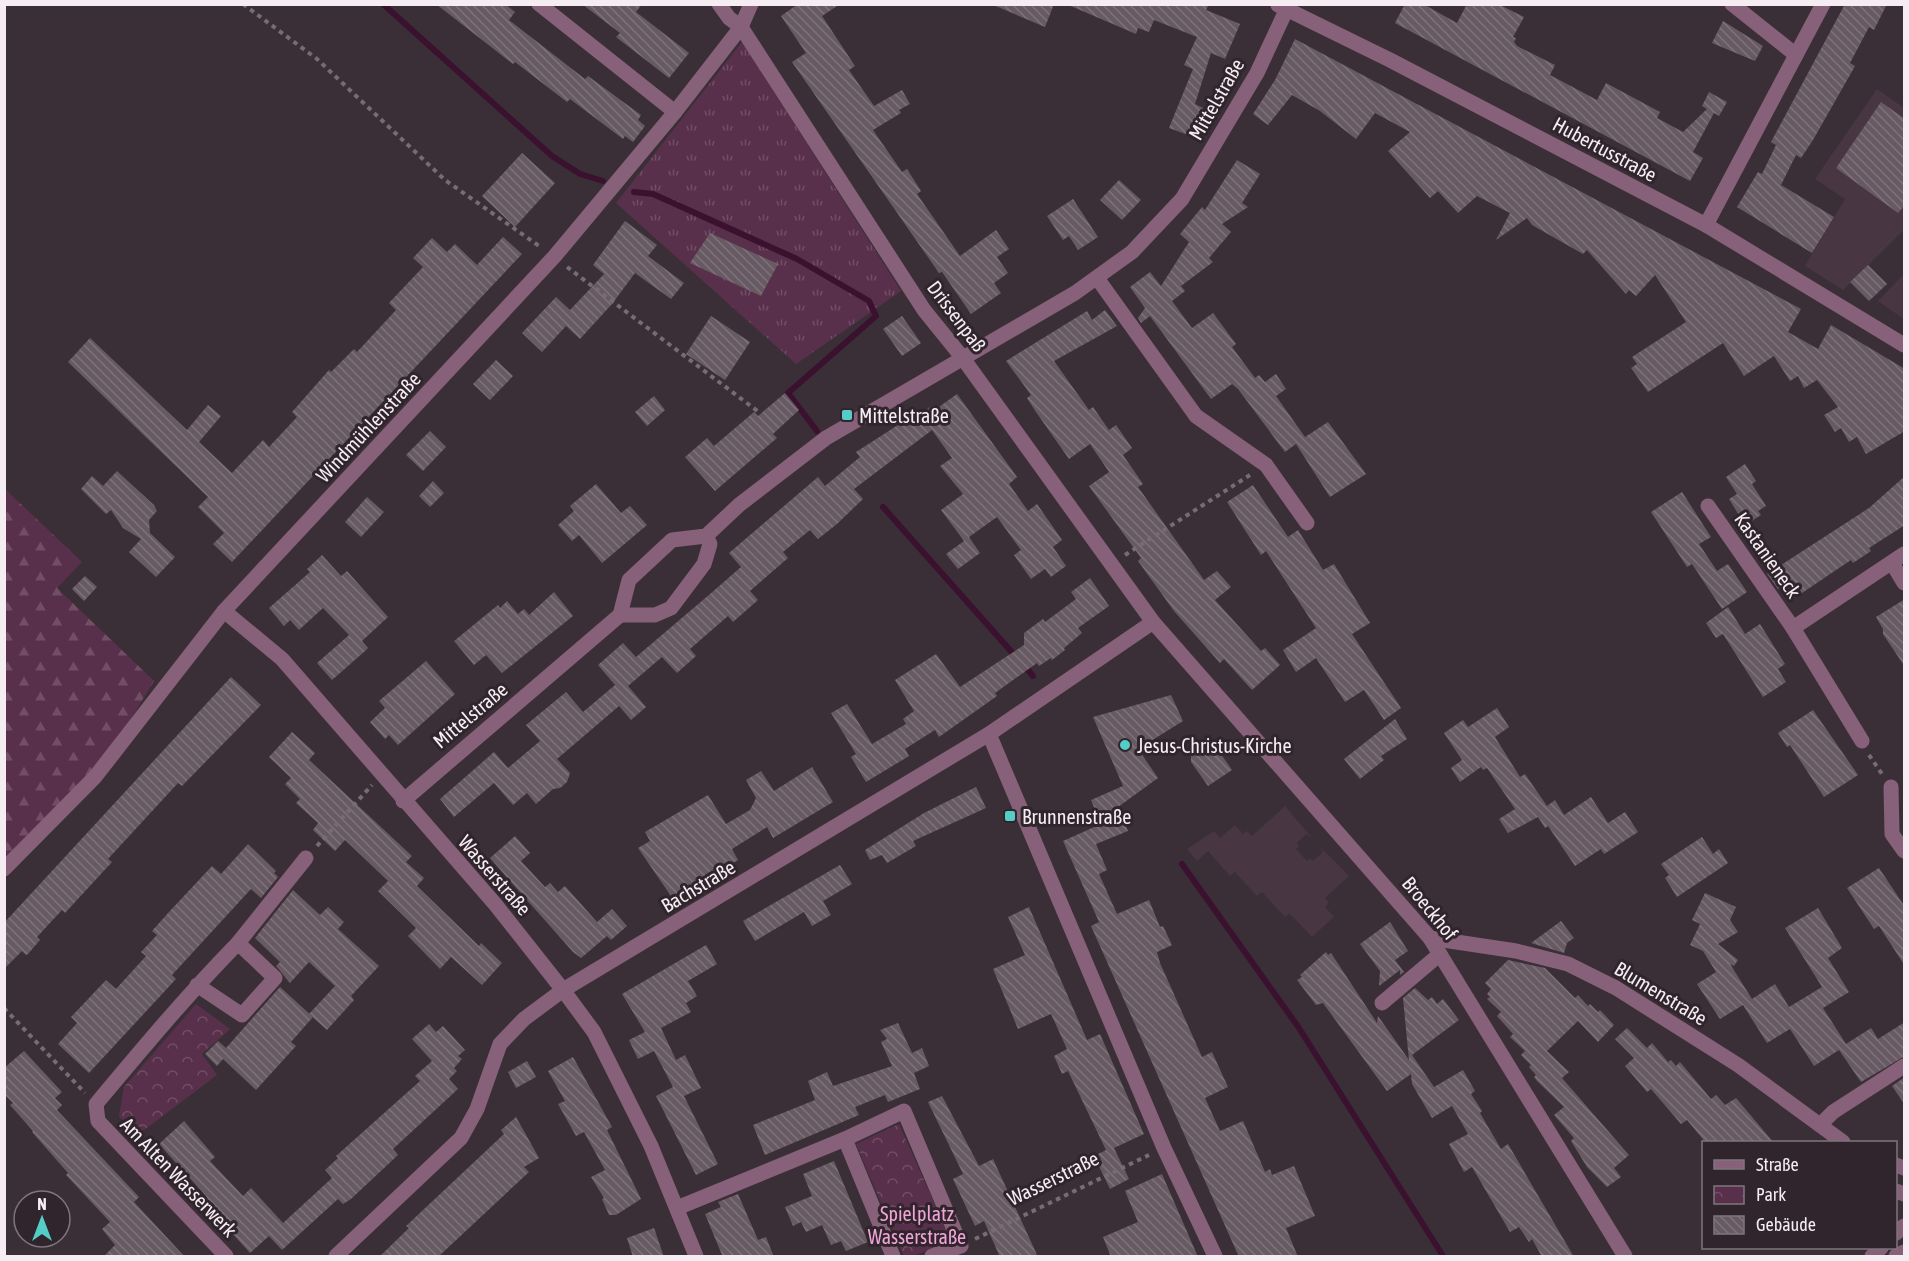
<svg xmlns="http://www.w3.org/2000/svg" width="1909" height="1261" font-family="'Asap Condensed',sans-serif">
<style>
.built{fill:#483642}
.grass{fill:url(#grass-tufts)}
.forest{fill:url(#forest-firs)}
.park{fill:url(#park-crowns)}
.lines{fill:none;stroke-linecap:round;stroke-linejoin:round}
.stream{stroke:#3b1130;stroke-width:6}
.building{fill:url(#building-back-hatch)}
.path{stroke:#776c73;stroke-width:4;stroke-dasharray:4.5 4.5;stroke-linecap:butt}
.minor{stroke:#87607a;stroke-width:15}
.poi-dot{fill:#54cdc6;stroke:#31252d;stroke-width:2}
.labels{text-anchor:middle;dominant-baseline:central;stroke-width:6;stroke-linejoin:round;paint-order:stroke}
.street-label{font-size:20px;fill:#f5edf2;stroke:#31252d}
.poi-label{font-size:20px;fill:#f5edf2;stroke:#31252d;text-anchor:start}
.park-label{font-size:20px;fill:#f0a5d7;stroke:#31252d}
</style>
<defs>
<pattern id="grass-tufts" width="24" height="20" patternUnits="userSpaceOnUse" patternTransform="scale(1.5)"><rect width="24" height="20" fill="#58304b"/><path d="M3 7l-1-3M5 7V3M7 7l1-3M15 17l-1-3M17 17v-4M19 17l1-3" fill="none" stroke="#714e65"/></pattern>
<pattern id="forest-firs" width="22" height="20" patternUnits="userSpaceOnUse" patternTransform="scale(1.5)"><rect width="22" height="20" fill="#58304b"/><path d="M5 1l3.5 6h-7zM16 11l3.5 6h-7z" fill="#714e65"/></pattern>
<pattern id="park-crowns" width="20" height="18" patternUnits="userSpaceOnUse" patternTransform="scale(1.5)"><rect width="20" height="18" fill="#58304b"/><path d="M2 6a3 3 0 1 1 6 0M12 15a3 3 0 1 1 6 0" fill="none" stroke="#714e65"/></pattern>
<pattern id="building-back-hatch" width="6" height="6" patternUnits="userSpaceOnUse" patternTransform="scale(1.5)"><rect width="6" height="6" fill="#685a63"/><path d="M-1 5l2 2M0 0l6 6M5-1l2 2" fill="none" stroke="#7e727a"/></pattern>
</defs>
<rect width="100%" height="100%" fill="#3b2f37"/>
<g class="built">
<path d="M1877,89L1904,108V230L1843,290L1805,266L1845,199L1815,179Z"/>
<path d="M1904,274V319L1878,301Z"/>
<path d="M1285,806L1312,838L1306,834L1297,843L1299,846L1296,849L1307,861L1310,858L1313,861L1323,852L1320,847L1349,876L1325,898L1329,903L1325,907L1334,917L1312,937L1289,913L1285,917L1262,892L1257,896L1235,872L1230,876L1208,851L1197,861L1187,849L1214,831L1220,838L1235,825L1243,834L1247,831L1252,836Z"/>
</g>
<path class="grass" d="M742,42L901,291L796,364L616,203Z"/>
<path class="forest" d="M4,488L82,562L57,588L154,681L95,777L4,869Z"/>
<g class="park">
<path d="M196,1004L230,1029L202,1054L217,1075L136,1136L119,1116L124,1087Z"/>
<path d="M899,1124L951,1241L913,1256H904L856,1144Z"/>
</g>
<g class="lines">
<g class="stream">
<path d="M383,4L552,156L580,174L603,181"/>
<path d="M634,192L653,194L797,259L869,301L876,316L788,393L817,431"/>
<path d="M883,507L1017,658"/>
<path d="M1024,665L1033,676"/>
<path d="M1182,864L1299,1028L1443,1256"/>
</g>
</g>
<g class="building">
<path d="M436,4H505L515,12L509,20L585,79L588,76L641,115L638,120L645,126L633,142L625,136L623,139L570,99L567,102L515,62L513,64Z"/>
<path d="M582,4H642L636,12L689,53L669,78L616,37L620,33Z"/>
<path d="M798,4H840L822,16L855,66L849,70L874,106L902,90L910,104L899,110L901,113L873,130L902,172L907,169L921,191L917,194L960,256L996,230L1009,249L997,257L1008,273L994,283L1001,293L971,314L942,272L939,273L792,62L806,53L781,16Z"/>
<path d="M991,4H1054L1045,27Z"/>
<path d="M1066,4H1209L1206,10L1240,24L1225,59L1211,53L1195,104L1203,108L1191,136L1169,128L1193,69L1184,65L1197,37L1154,20L1149,32L1138,28L1136,34Z"/>
<path d="M1405,4H1423L1457,23L1467,4H1498L1524,17L1513,37L1516,38L1514,42L1517,46L1555,65L1550,75L1597,100L1606,83L1660,112L1657,118L1683,132L1707,109L1702,106L1709,92L1727,102L1719,116L1714,113L1693,152L1703,158L1690,181L1395,23Z"/>
<path d="M1845,4H1887L1874,30L1869,27L1850,63L1855,66L1813,140L1801,158L1796,155L1781,185L1834,217L1812,253L1737,207L1758,172L1762,174L1776,145L1771,142Z"/>
<path d="M1723,21L1763,46L1755,61L1712,43Z"/>
<path d="M1295,39L1801,309L1788,332L1818,349L1831,325L1905,369V431L1866,454L1857,437L1849,442L1841,428L1835,432L1824,415L1838,407L1817,380L1804,388L1798,376L1790,381L1774,356L1744,376L1723,343L1648,392L1631,368L1637,364L1632,357L1686,322L1655,275L1636,296L1629,290L1626,294L1587,250L1583,254L1532,225L1527,218L1496,240L1510,213L1477,196L1458,213L1438,191L1430,198L1388,151L1410,132L1375,113L1356,139L1320,111L1292,95L1268,125L1253,114L1275,80Z"/>
<path d="M1881,102L1905,119V205L1898,213L1836,168Z"/>
<path d="M522,153L555,183L515,227L482,196Z"/>
<path d="M1237,160L1260,174L1242,203L1248,207L1222,224L1231,232L1209,258L1213,262L1181,286L1185,291L1172,301L1192,328L1213,313L1236,344L1232,347L1255,378L1259,375L1265,382L1276,374L1286,389L1276,396L1305,437L1328,422L1366,474L1330,497L1296,444L1285,452L1238,389L1232,384L1211,399L1150,316L1141,323L1138,318L1145,308L1130,287L1150,272L1161,286L1189,242L1180,234L1202,207L1205,210Z"/>
<path d="M1119,180L1141,200L1122,220L1100,200Z"/>
<path d="M1073,199L1098,237L1078,250L1069,236L1063,240L1047,216Z"/>
<path d="M625,221L657,245L648,256L684,283L671,299L635,273L612,304L580,339L566,326L542,352L522,333L556,297L570,310L604,274L593,265Z"/>
<path d="M710,233L778,264L761,296L690,263Z"/>
<path d="M503,237L522,254L232,562L213,544L224,533L198,507L208,497L68,362L90,338L187,430L208,405L221,416L199,442L232,473L263,440L269,447L297,417L292,412L329,370L331,372L354,349L357,352L396,310L389,303L423,267L413,258L432,238L447,252L455,244L477,265Z"/>
<path d="M1868,265L1887,284L1869,301L1850,282Z"/>
<path d="M1105,310L1117,326L1054,361L1089,410L1093,407L1109,430L1116,425L1132,448L1123,455L1143,484L1138,487L1204,580L1217,571L1231,587L1215,600L1261,651L1265,648L1280,665L1252,690L1224,659L1220,663L1174,611L1138,561L1141,558L1089,486L1109,472L1090,444L1069,459L1036,412L1027,398L1031,395L1006,361L1087,311L1092,320Z"/>
<path d="M711,316L750,342L725,380L686,354Z"/>
<path d="M902,316L921,343L902,356L883,329Z"/>
<path d="M496,360L513,376L490,400L473,384Z"/>
<path d="M785,393L799,410L773,434L777,438L715,491L685,457L707,438L714,446L754,412L758,416Z"/>
<path d="M957,394L1017,477L1009,484L1028,511L1037,504L1062,540L1053,547L1066,566L1051,577L1045,569L1031,579L1014,555L1021,550L997,517L969,537L980,553L958,569L946,554L964,541L941,510L963,494L940,466L952,458L932,430L854,489L863,499L837,524L818,539L810,530L783,552L788,558L750,591L758,600L733,622L728,616L690,649L696,656L677,673L662,657L628,686L646,707L631,720L619,706L557,759L570,773L567,782L560,788L553,789L536,804L527,793L513,805L494,783L454,817L440,799L494,752L508,768L540,741L526,725L566,692L583,712L615,685L598,665L623,643L636,657L710,594L741,567L729,553L818,477L825,486L860,457L856,452L912,416L914,418L933,405L936,409Z"/>
<path d="M654,396L665,410L647,426L635,412Z"/>
<path d="M430,431L446,447L423,471L406,455Z"/>
<path d="M1745,464L1756,481L1752,484L1766,506L1758,511L1761,515L1745,525L1729,499L1737,494L1726,477Z"/>
<path d="M117,471L154,505L157,511L149,520L150,533L175,557L156,577L129,552L141,539L123,528L111,510L106,514L81,489L92,476L103,486Z"/>
<path d="M1905,476V525L1869,548L1871,551L1853,563L1851,560L1799,595L1793,598L1784,585L1778,589L1767,574L1869,508Z"/>
<path d="M433,481L444,493L430,507L419,496Z"/>
<path d="M596,484L621,513L630,506L647,525L602,563L579,535L572,541L558,525L574,511L570,506Z"/>
<path d="M1253,485L1288,537L1298,530L1323,570L1334,564L1370,623L1352,634L1401,708L1384,720L1364,690L1345,702L1316,658L1296,672L1283,650L1316,628L1266,551L1261,555L1227,502Z"/>
<path d="M1682,492L1711,537L1699,544L1717,571L1728,564L1747,592L1722,609L1692,564L1687,567L1651,512Z"/>
<path d="M367,497L384,512L361,537L345,522Z"/>
<path d="M322,555L341,576L347,571L388,617L362,641L368,648L364,652L332,680L317,663L349,635L323,608L299,630L290,620L284,626L269,608L310,572L307,569Z"/>
<path d="M85,576L97,587L84,601L72,589Z"/>
<path d="M1090,578L1109,606L1078,628L1082,633L1064,648L1065,650L1052,660L1051,658L1039,666L1037,663L995,693L997,696L939,737L935,730L905,749L909,756L866,782L851,757L856,754L831,713L847,704L872,744L906,724L903,719L914,711L895,680L936,654L960,687L1024,645V633L1043,619L1045,622L1076,599L1071,592Z"/>
<path d="M554,592L573,616L502,673L486,655L474,665L454,641L498,605L500,608L507,601L518,614L524,609L529,615Z"/>
<path d="M1905,599V667L1883,634V629L1876,617Z"/>
<path d="M1728,607L1745,634L1760,624L1785,664L1778,669L1786,682L1763,697L1723,634L1716,638L1706,623Z"/>
<path d="M426,661L455,694L398,745L389,735L385,739L370,722L385,708L379,701Z"/>
<path d="M231,677L261,705L182,786L178,783L108,859L112,862L65,913L62,910L37,937L40,940L28,954L26,955L22,951L4,969V923Z"/>
<path d="M1171,695L1183,721L1138,749L1158,778L1118,807L1128,831L1096,844L1107,870L1099,874L1117,914L1149,900L1160,927L1163,926L1172,945L1157,952L1160,963L1202,1057L1212,1052L1228,1087L1205,1098L1220,1131L1243,1121L1265,1172L1270,1169L1272,1175L1294,1166L1315,1216L1286,1228L1298,1257H1239L1091,926L1099,922L1063,841L1101,824L1091,800L1123,786L1093,717Z"/>
<path d="M1497,708L1509,727L1495,737L1520,777L1525,774L1547,806L1555,800L1564,815L1591,797L1608,823L1625,812L1638,832L1604,854L1601,849L1575,866L1548,826L1545,828L1538,817L1508,833L1499,819L1515,809L1487,768L1483,770L1481,767L1460,782L1451,768L1462,760L1444,733L1463,720L1468,727Z"/>
<path d="M1813,710L1858,775L1824,797L1790,745L1787,747L1778,733Z"/>
<path d="M1395,719L1407,739L1381,756L1384,760L1360,779L1344,759Z"/>
<path d="M292,732L315,753L309,760L412,856L406,862L424,878L417,886L479,946L481,943L502,963L482,985L451,957L440,969L408,936L416,928L378,891L388,881L345,840L335,851L313,830L318,823L296,803L300,799L285,784L291,778L269,757Z"/>
<path d="M1208,744H1214L1232,770L1208,786L1191,762V756Z"/>
<path d="M812,767L833,802L773,838L767,827L732,849L738,860L673,899L638,848L650,841L645,832L708,795L726,824L750,810L756,798L746,780L761,771L774,791Z"/>
<path d="M976,787L986,808L913,841L916,846L887,863L882,855L870,860L865,850L924,813Z"/>
<path d="M515,836L530,853L521,861L545,887L550,883L558,892L565,886L597,922L612,909L627,926L611,940L607,936L581,958L573,952L490,858Z"/>
<path d="M1702,837L1713,854L1719,849L1728,863L1677,897L1665,878L1669,875L1661,864Z"/>
<path d="M248,844L276,871L274,873L278,877L261,898L251,889L172,975L176,979L89,1073L58,1044L77,1023L71,1017L106,980L116,989L146,956L141,952L157,935L152,931L169,912L212,866L221,874Z"/>
<path d="M840,865L852,884L823,901L831,915L812,926L804,912L755,941L743,921Z"/>
<path d="M1879,868L1905,907V966L1879,926L1874,929L1847,888Z"/>
<path d="M293,890L320,915L328,907L344,922L338,929L379,966L351,996L354,1000L327,1030L309,1014L335,986L309,962L290,983L276,966L280,962L255,938Z"/>
<path d="M1705,893L1736,907L1730,920L1738,932L1718,944L1738,960L1734,966L1730,964L1752,999L1775,984L1789,1007L1822,987L1785,928L1818,908L1842,948L1828,958L1849,992L1823,1008L1846,1044L1871,1028L1878,1039L1905,1022V1056L1861,1082L1839,1050L1814,1066L1790,1029L1767,1043L1743,1005L1720,1019L1697,984L1716,972L1703,951L1690,945L1700,924L1692,920Z"/>
<path d="M1029,907L1087,1040L1100,1034L1144,1134L1114,1148L1129,1179L1110,1189L1094,1156L1106,1150L1068,1071L1062,1074L1054,1056L1067,1049L1051,1014L1018,1029L993,969L1025,955L1008,917Z"/>
<path d="M1561,921L1574,938L1567,943L1564,953L1531,943Z"/>
<path d="M1390,922L1408,951L1395,960L1404,972L1400,975V970L1379,986L1380,971L1360,944Z"/>
<path d="M706,945L717,964L688,981L697,996L686,1003L691,1012L661,1028L676,1060L685,1055L701,1088L684,1096L718,1164L696,1175L656,1096L673,1087L654,1051L638,1059L629,1040L645,1032L622,994Z"/>
<path d="M1326,952L1328,955L1331,953L1377,1023L1378,1016L1409,1060L1403,998L1415,988L1428,1000L1432,997L1437,1004L1443,999L1459,1020L1412,1055L1434,1087L1463,1070L1475,1091L1471,1094L1482,1111L1480,1113L1501,1149L1508,1144L1574,1257H1542L1532,1239L1529,1242L1519,1227L1510,1232L1472,1167L1464,1172L1449,1144L1468,1134L1452,1106L1432,1118L1412,1084L1411,1074L1387,1091L1323,1003L1316,1005L1297,980L1302,977L1300,975Z"/>
<path d="M1508,960L1545,968L1575,998L1578,995L1588,1006L1590,1004L1598,1012L1600,1010L1614,1025L1598,1042L1578,1021L1547,1051L1569,1072L1562,1078L1629,1155L1614,1168L1621,1177L1607,1187L1587,1167L1571,1141L1574,1138L1554,1115L1564,1107L1537,1081L1534,1077L1536,1075L1529,1067L1531,1065L1521,1055L1525,1051L1510,1037L1513,1034L1497,1016L1501,1012L1487,999L1490,997L1487,994L1491,989L1485,983Z"/>
<path d="M280,987L313,1017L291,1042L296,1046L256,1090L223,1059L217,1066L205,1054L218,1041L226,1048Z"/>
<path d="M898,1023L912,1053L922,1048L929,1066L914,1073L920,1089L888,1102L885,1095L855,1107L859,1115L765,1155L753,1125L815,1100L808,1081L827,1072L833,1086L892,1066L881,1042L887,1039L880,1030Z"/>
<path d="M429,1024L436,1032L443,1026L465,1050L458,1056L462,1059L454,1068L457,1071L449,1079L458,1089L393,1149L398,1155L351,1199L343,1204L338,1199L282,1250L269,1236L250,1253L202,1200L206,1196L159,1144L184,1121L215,1157L210,1161L243,1196L251,1188L283,1223L332,1178L325,1170L338,1158L336,1156L420,1081L415,1076L432,1061L412,1039Z"/>
<path d="M1627,1028L1647,1048L1652,1043L1668,1062L1671,1060L1676,1066L1680,1062L1711,1099L1716,1095L1725,1105L1736,1098L1774,1143H1706L1687,1120L1681,1124L1651,1089L1647,1092L1625,1066L1634,1058L1615,1039Z"/>
<path d="M24,1051L62,1092L55,1098L62,1105L57,1110L139,1197L134,1202L185,1257H103L115,1245L102,1229L110,1222L66,1175L68,1173L32,1132L33,1131L10,1105L13,1103L4,1094V1068Z"/>
<path d="M573,1057L612,1127L607,1130L641,1199L616,1215H609L602,1199L604,1198L591,1177L605,1170L584,1132L576,1136L558,1104L565,1101L548,1071Z"/>
<path d="M527,1061L536,1077L516,1088L508,1072Z"/>
<path d="M1905,1077V1105L1892,1086Z"/>
<path d="M942,1096L979,1166L993,1159L1038,1257H1000L984,1221L975,1226L953,1179L963,1174L928,1102Z"/>
<path d="M516,1117L539,1158L524,1167L529,1172L438,1257H379L409,1228L406,1226L504,1134L501,1130Z"/>
<path d="M834,1161L868,1242L846,1251L841,1241L831,1245L822,1225L806,1232L801,1222L793,1226L785,1207L812,1196L803,1174Z"/>
<path d="M1162,1174L1198,1257H1111L1103,1237L1138,1222L1125,1191Z"/>
<path d="M738,1194L758,1240L766,1237L774,1257H719L722,1255L705,1214L721,1207L718,1202Z"/>
<path d="M654,1228L664,1257H633L627,1238Z"/>
</g>
<g class="lines">
<g class="path">
<path d="M243,4L317,59L445,180L542,248"/>
<path d="M567,267L760,413"/>
<path d="M1125,555L1250,475"/>
<path d="M1869,755L1882,774"/>
<path d="M317,846L372,785"/>
<path d="M4,1008L85,1093"/>
<path d="M975,1239L1149,1155"/>
</g>
<g class="minor">
<path d="M539,4L675,112"/>
<path d="M719,4L729,18L741,27L924,310L962,357L1153,622L1430,938L1625,1256"/>
<path d="M1732,4L1796,55"/>
<path d="M1278,5L1390,60L1706,225L1904,345"/>
<path d="M1706,225L1823,4"/>
<path d="M1097,278L1196,416L1266,465L1307,523"/>
<path d="M1708,506L1793,628L1862,741"/>
<path d="M1892,563L1904,583"/>
<path d="M224,611L282,659L495,904L563,990L594,1032L651,1146L696,1256"/>
<path d="M620,615H655L671,608L704,564L710,544L706,536"/>
<path d="M1793,628L1904,554"/>
<path d="M989,734L1164,1148L1215,1256"/>
<path d="M1891,787L1892,834L1904,851"/>
<path d="M403,801L620,615L629,580L672,540L706,536L739,505L826,438L1075,293L1132,252L1182,199L1257,73L1289,4"/>
<path d="M4,869L95,777L224,611L554,257L675,112L741,27L751,4"/>
<path d="M1430,938L1516,951L1568,964L1616,988L1738,1065L1843,1142"/>
<path d="M238,943L306,858"/>
<path d="M197,985L242,1015L275,978L238,943C188,994 142,1049 96,1104L98,1121L226,1256"/>
<path d="M1382,1003L1440,954"/>
<path d="M1820,1125L1833,1112L1904,1066"/>
<path d="M845,1139L893,1256"/>
<path d="M1896,1165L1904,1168"/>
<path d="M1896,1191L1904,1194"/>
<path d="M677,1208L845,1139L904,1111L961,1246L932,1256"/>
<path d="M1896,1233L1904,1226"/>
<path d="M336,1256L461,1138L477,1109L500,1044L524,1019L563,990L989,734L1153,622"/>
<path d="M1872,1256L1881,1248"/>
<path d="M1896,1256L1904,1252"/>
</g>
</g>
<g class="poi-dot">
<rect x="841" y="409" width="12" height="12" rx="3"/>
<circle cx="1125" cy="745" r="6"/>
<rect x="1004" y="810" width="12" height="12" rx="3"/>
</g>
<g class="labels">
<g class="street-label">
<text transform="translate(1216 99) rotate(-60)">Mittelstraße</text>
<text transform="translate(1605 149) rotate(28)">Hubertusstraße</text>
<text transform="translate(957 316) rotate(53)">Drissenpaß</text>
<text transform="translate(368 427) rotate(-47)">Windmühlenstraße</text>
<text transform="translate(1768 555) rotate(55)">Kastanieneck</text>
<text transform="translate(470 715) rotate(-40)">Mittelstraße</text>
<text transform="translate(495 875) rotate(49)">Wasserstraße</text>
<text transform="translate(698 886) rotate(-31)">Bachstraße</text>
<text transform="translate(1430 908) rotate(51)">Broeckhof</text>
<text transform="translate(1661 993) rotate(31)">Blumenstraße</text>
<text transform="translate(179 1177) rotate(46)">Am Alten Wasserwerk</text>
<text transform="translate(1053 1178) rotate(-26)">Wasserstraße</text>
</g>
<g class="poi-label">
<text x="859" y="415">Mittelstraße</text>
<text x="1137" y="745">Jesus-Christus-Kirche</text>
<text x="1022" y="816">Brunnenstraße</text>
</g>
<g class="park-label">
<text x="917" y="1213">Spielplatz<tspan x="917" dy="23">Wasserstraße</tspan></text>
</g>
</g>
<rect width="1909" height="1261" fill="none" stroke="#f5edf2" stroke-width="12"/>
<rect x="1702" y="1141" width="195" height="108" fill="#31252d" stroke="#7f757c" stroke-width="1.5"/>
<rect x="1714" y="1160" width="30" height="9" fill="#87607a" stroke="#7f757c" stroke-width="1.5"/>
<text x="1756" y="1171" font-size="18" fill="#f5edf2">Straße</text>
<rect x="1714" y="1186" width="30" height="18" fill="url(#park-crowns)" stroke="#7f757c" stroke-width="1.5"/>
<text x="1756" y="1201" font-size="18" fill="#f5edf2">Park</text>
<rect x="1714" y="1216" width="30" height="18" fill="url(#building-back-hatch)" stroke="#7f757c" stroke-width="1.5"/>
<text x="1756" y="1231" font-size="18" fill="#f5edf2">Gebäude</text>
<g transform="translate(42 1219)"><circle r="28" fill="#31252d" stroke="#7f757c" stroke-width="1.5"/>
<path d="M0-4.5L10 22L0 15L-10 22Z" fill="#54cdc6"/>
<text y="-9" font-size="16" font-weight="bold" text-anchor="middle" fill="#f5edf2">N</text>
</g>
</svg>
